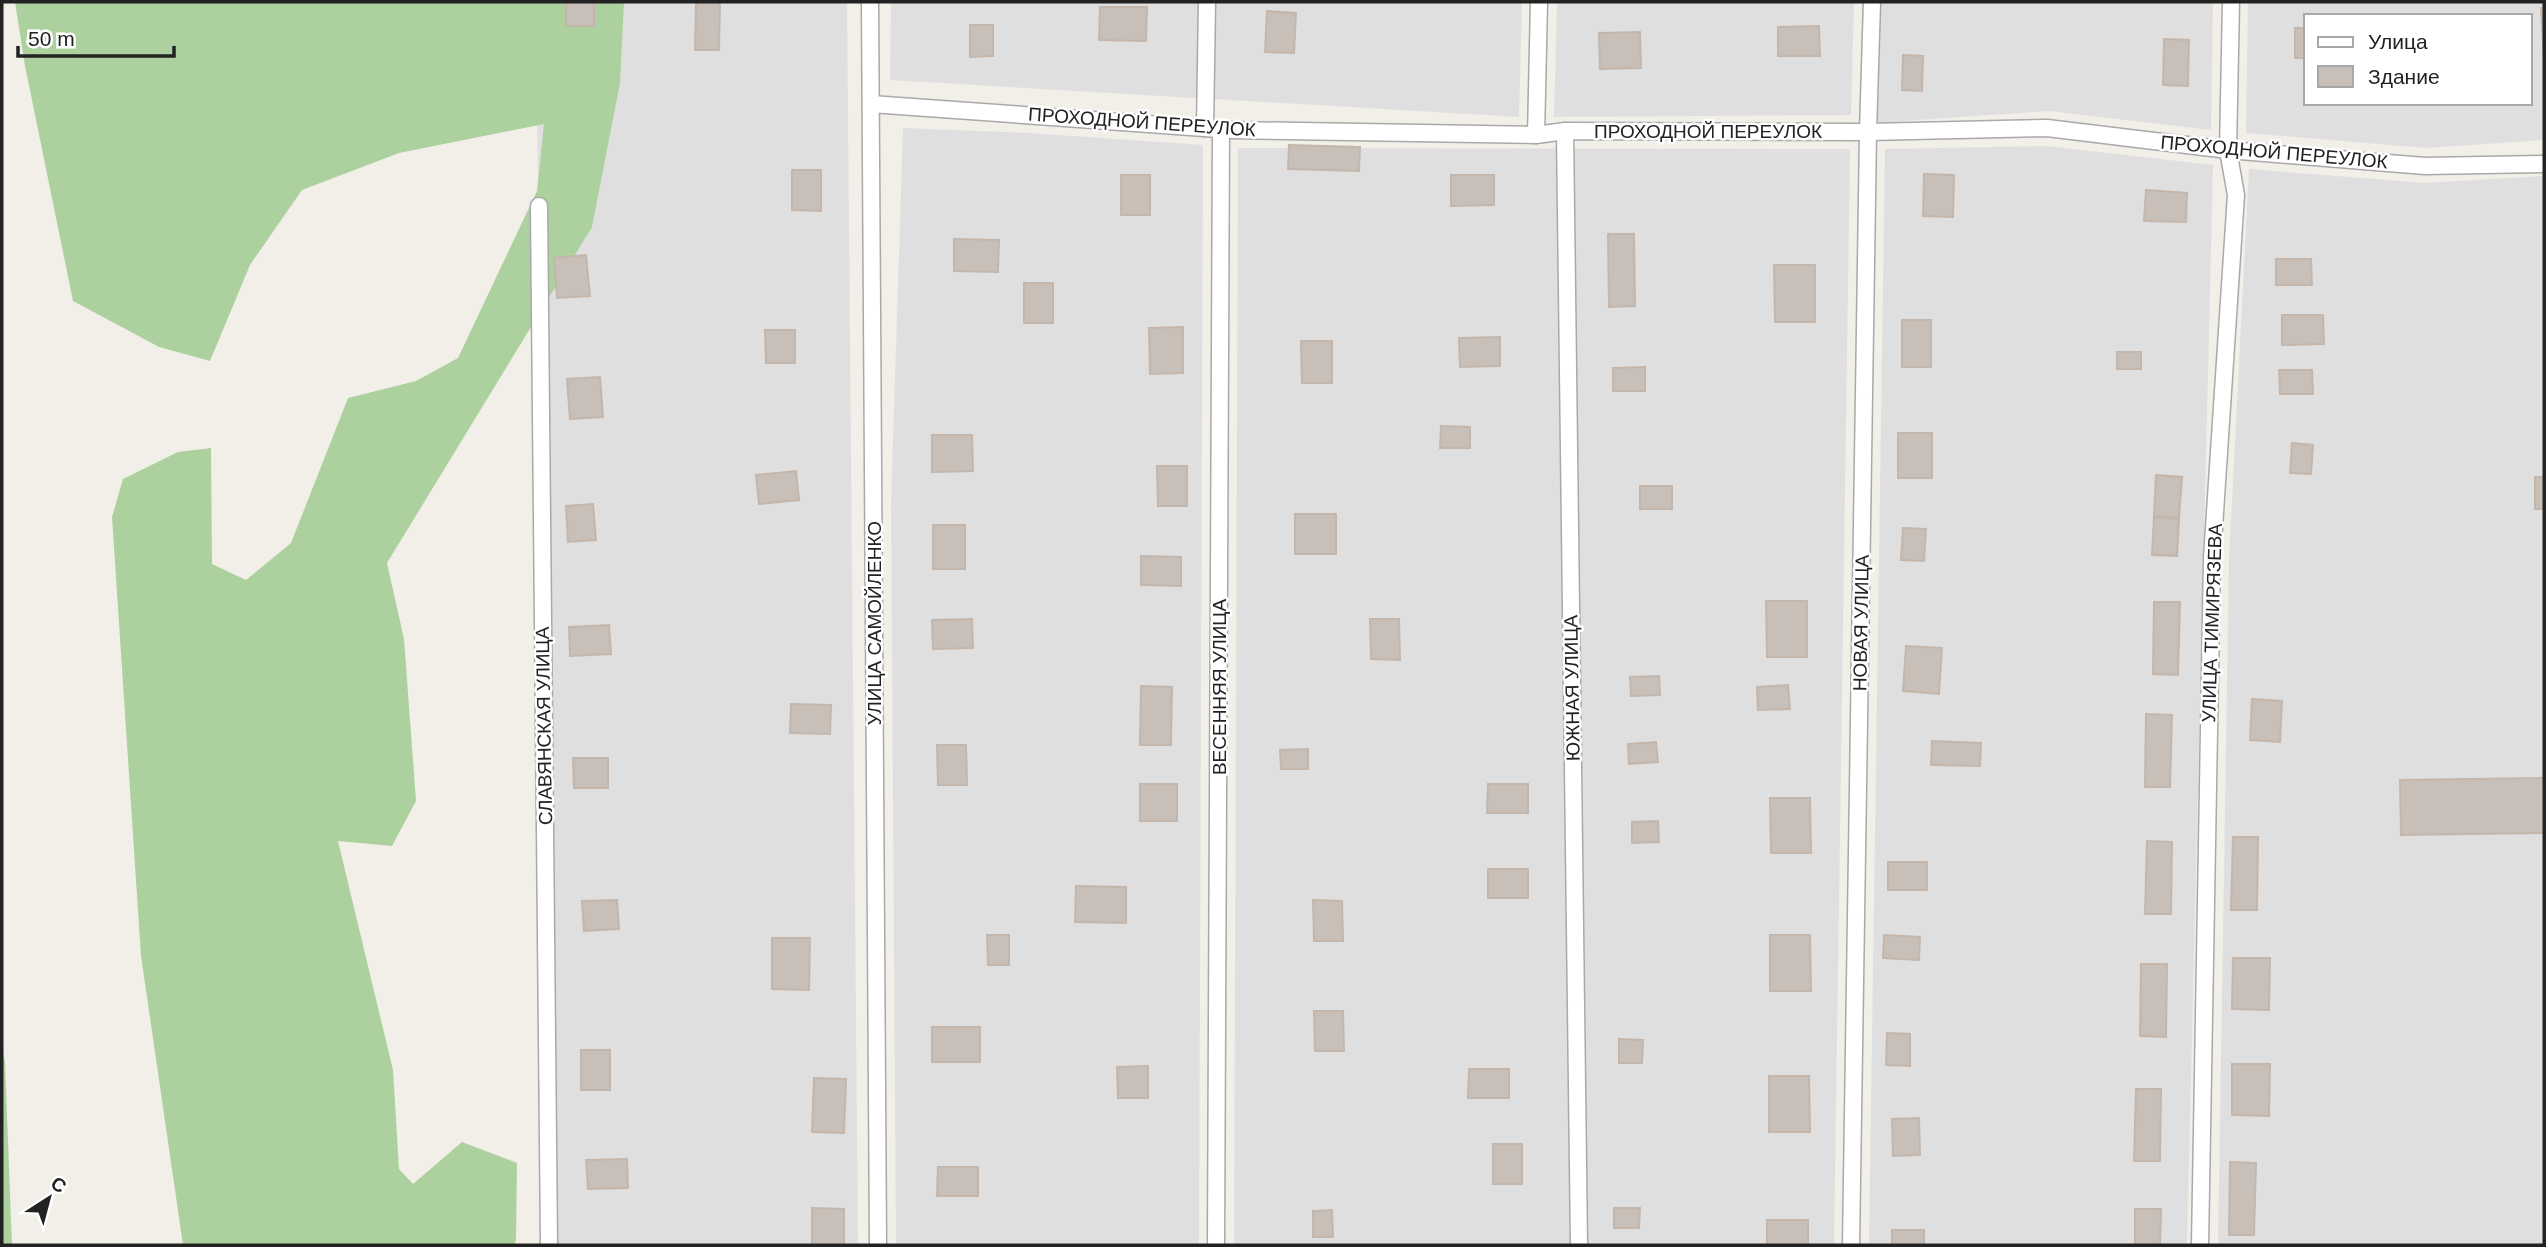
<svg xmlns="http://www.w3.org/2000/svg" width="2546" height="1247" font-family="Arial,sans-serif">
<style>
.residential{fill:#e0dfdf;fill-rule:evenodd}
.forest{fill:#add19e}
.building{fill:#c7bfb8;stroke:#c4b6ab;stroke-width:2}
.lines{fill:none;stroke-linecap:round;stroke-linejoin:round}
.street-casing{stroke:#a9a9a9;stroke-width:19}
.street{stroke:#fff;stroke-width:16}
.labels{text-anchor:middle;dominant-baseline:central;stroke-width:5;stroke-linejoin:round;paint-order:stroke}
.street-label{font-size:19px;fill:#222;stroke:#fff}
</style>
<rect width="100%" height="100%" fill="#f2efe9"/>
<g class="residential">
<path d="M536,2H847L858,1245H549Z"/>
<path d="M891,2H1522L1519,117L890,80Z"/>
<path d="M1557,2H1854L1851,115L1554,117Z"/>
<path d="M1881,2H2213L2211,130L2049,111L1875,123Z"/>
<path d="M2248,2H2544V140L2425,148L2246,133ZM2306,16H2530V103H2306Z"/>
<path d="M903,128L1029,133L1203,145L1199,1245H896L891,504Z"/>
<path d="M2046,146L2213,165L2187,1245H1869L1885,149Z"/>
<path d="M1238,148L1850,149L1834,1245H1234Z"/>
<path d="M2249,169L2425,183L2544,176V1245H2218L2229,559Z"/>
</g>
<g class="forest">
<path d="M15,2H624L620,83L592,227L387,563L404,639L416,801L392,846L338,841L393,1070L399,1169L413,1184L462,1142L517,1163L516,1240L514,1245H183L141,956L112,517L123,479L178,452L211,448L212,564L246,580L291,543L348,398L416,381L458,358L537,191L544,124L399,153L302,190L250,265L210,361L159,347L73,301L25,66Z"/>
<path d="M2,1046L5,1063L12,1245H2Z"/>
</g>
<g class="building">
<rect x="566" y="2" width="28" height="24"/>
<path d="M696,2H720L719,50H695Z"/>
<path d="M1100,7H1147L1146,41L1099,40Z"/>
<path d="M2541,8H2544V61Z"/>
<path d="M1267,11L1296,13L1294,53L1265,52Z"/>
<path d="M970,25H993V56L970,57Z"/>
<path d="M1819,26L1820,56H1778V27Z"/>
<rect x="2295" y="28" width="11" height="30"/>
<path d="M1640,32L1641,68L1600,69L1599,33Z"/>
<path d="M2164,39L2189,40L2188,86L2163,85Z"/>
<path d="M1903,55L1923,56L1922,91L1902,90Z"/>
<path d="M1289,145L1360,147L1359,171L1288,169Z"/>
<path d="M792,170H821V211L792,210Z"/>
<path d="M1924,174L1954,175L1953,217L1923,216Z"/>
<rect x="1121" y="175" width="29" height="40"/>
<path d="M1451,175H1494V205L1451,206Z"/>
<path d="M2146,190L2187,193L2186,222L2144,221Z"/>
<path d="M1608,234H1634L1635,306L1609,307Z"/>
<path d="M954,239L999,240L998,272L954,271Z"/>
<path d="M586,255L590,296L557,298L554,258Z"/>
<path d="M2276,259H2311L2312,285H2276Z"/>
<path d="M1774,265H1815V322H1775Z"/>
<rect x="1024" y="283" width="29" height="40"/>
<path d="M2282,315H2323L2324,344L2282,345Z"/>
<rect x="1902" y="320" width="29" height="47"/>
<path d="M1183,327V373L1150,374L1149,328Z"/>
<path d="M765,330H795V363H766Z"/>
<path d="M1500,337V366L1460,367L1459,338Z"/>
<path d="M1301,341H1332V383H1302Z"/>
<rect x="2117" y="352" width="24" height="17"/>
<path d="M1645,367V391H1613V368Z"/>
<path d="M2279,370H2312L2313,394H2280Z"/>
<path d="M600,377L603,417L570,419L567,379Z"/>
<path d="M1441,426L1470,427V448H1440Z"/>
<rect x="1898" y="433" width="34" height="45"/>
<path d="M932,435H972L973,471L932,472Z"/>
<path d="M2292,443L2313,445L2311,474L2290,473Z"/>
<path d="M1157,466H1187V506H1158Z"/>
<path d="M796,471L799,500L759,504L756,475Z"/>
<path d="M2156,475L2182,477L2179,518L2154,516Z"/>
<rect x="2535" y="477" width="9" height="32"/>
<rect x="1640" y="486" width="32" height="23"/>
<path d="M593,504L596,540L568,542L566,506Z"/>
<rect x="1295" y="514" width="41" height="40"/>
<path d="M2154,517L2179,519L2177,556L2152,555Z"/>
<rect x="933" y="525" width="32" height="44"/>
<path d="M1903,528L1926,529L1924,561L1901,560Z"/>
<path d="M1141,556L1181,557V586L1141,585Z"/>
<path d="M1766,601H1807V657H1767Z"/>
<path d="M2154,602H2180L2178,675L2153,674Z"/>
<path d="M972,619L973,648L933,649L932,620Z"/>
<path d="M1370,619H1399L1400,660L1371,659Z"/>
<path d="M609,625L611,654L570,656L569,627Z"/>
<path d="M1906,646L1942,648L1939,694L1903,691Z"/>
<path d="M1659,676L1660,695L1631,696L1630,677Z"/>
<path d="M1788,685L1790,709L1758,710L1757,687Z"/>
<path d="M1141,686L1172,687L1171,745H1140Z"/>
<path d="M2252,699L2282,701L2280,742L2250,740Z"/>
<path d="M791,704L831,705L830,734L790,733Z"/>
<path d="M2146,714L2172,715L2170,787H2145Z"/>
<path d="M1932,741L1981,743L1980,766L1931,765Z"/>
<path d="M1656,742L1658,762L1629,764L1628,744Z"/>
<path d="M937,745H966L967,785H938Z"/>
<path d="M1308,749V769H1281L1280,750Z"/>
<path d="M573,758H608V788H574Z"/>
<path d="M2544,778V833L2401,835L2400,780Z"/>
<rect x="1140" y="784" width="37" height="37"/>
<path d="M1488,784H1528V813H1487Z"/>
<path d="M1770,798H1810L1811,853H1771Z"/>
<path d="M1658,821L1659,842L1632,843V822Z"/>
<path d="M2233,837H2258L2257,910H2231Z"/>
<path d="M2147,841L2172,842L2171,914H2145Z"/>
<rect x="1888" y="862" width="39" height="28"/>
<rect x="1488" y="869" width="40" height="29"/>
<path d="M1076,886L1126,887V923L1075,922Z"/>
<path d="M617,900L619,929L584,931L582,901Z"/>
<path d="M1313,900L1342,901L1343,941H1314Z"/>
<path d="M987,935H1009V965H988Z"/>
<path d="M1770,935H1810L1811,991H1770Z"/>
<path d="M1884,935L1920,937L1919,960L1883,958Z"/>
<path d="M772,938H810L809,990L772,989Z"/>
<path d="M2233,958H2270L2269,1010L2232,1009Z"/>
<path d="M2141,964H2167L2166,1037L2140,1036Z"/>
<path d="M1314,1011H1343L1344,1051H1315Z"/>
<rect x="932" y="1027" width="48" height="35"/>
<path d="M1887,1033L1910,1034V1066L1886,1065Z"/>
<path d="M1619,1039L1643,1040L1642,1063H1619Z"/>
<rect x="581" y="1050" width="29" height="40"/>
<path d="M2232,1064H2270L2269,1116L2232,1115Z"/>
<path d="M1148,1066V1098H1118L1117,1067Z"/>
<path d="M1469,1069H1509V1098H1468Z"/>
<path d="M1769,1076H1809L1810,1132H1769Z"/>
<path d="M814,1078L846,1079L844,1133L812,1132Z"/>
<path d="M2136,1089H2161L2160,1161H2134Z"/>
<path d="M1919,1118L1920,1155L1893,1156L1892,1119Z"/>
<rect x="1493" y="1144" width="29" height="40"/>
<path d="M627,1159L628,1188L588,1189L586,1160Z"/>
<path d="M2230,1162L2256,1163L2254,1235H2229Z"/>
<path d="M938,1167H978V1196H937Z"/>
<path d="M812,1208L844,1209V1245H812Z"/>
<path d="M1614,1208H1640L1639,1228H1614Z"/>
<path d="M2135,1209H2161L2160,1245H2135Z"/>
<path d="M1332,1210L1333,1237H1313V1211Z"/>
<rect x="1767" y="1220" width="41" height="25"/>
<rect x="1892" y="1230" width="32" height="15"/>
</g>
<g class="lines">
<g class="street-casing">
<g id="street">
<path d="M870,2L878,1245"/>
<path d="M871,104L1232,130L1536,135L1565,131L1868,132L2047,128L2228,150L2425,166L2544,164"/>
<path d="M1205,128L1207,2"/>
<path d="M1565,131L1579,1245"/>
<path d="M1536,135L1539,2"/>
<path d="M539,206L549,1245"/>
<path d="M1216,1245L1221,129"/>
<path d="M1851,1245L1868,132L1872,2"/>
<path d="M2200,1245L2212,558L2236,195L2228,150L2231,2"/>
</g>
</g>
<use href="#street" class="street"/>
</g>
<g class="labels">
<g class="street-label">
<text transform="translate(1142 122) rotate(4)">ПРОХОДНОЙ ПЕРЕУЛОК</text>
<text x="1708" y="131">ПРОХОДНОЙ ПЕРЕУЛОК</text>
<text transform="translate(2274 152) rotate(5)">ПРОХОДНОЙ ПЕРЕУЛОК</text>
<text transform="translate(874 623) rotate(-90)">УЛИЦА САМОЙЛЕНКО</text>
<text transform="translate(1861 623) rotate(-89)">НОВАЯ УЛИЦА</text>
<text transform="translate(2212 623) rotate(-88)">УЛИЦА ТИМИРЯЗЕВА</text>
<text transform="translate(1219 687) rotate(-90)">ВЕСЕННЯЯ УЛИЦА</text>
<text transform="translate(1572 688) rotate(-91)">ЮЖНАЯ УЛИЦА</text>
<text transform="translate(544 726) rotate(-91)">СЛАВЯНСКАЯ УЛИЦА</text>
</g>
</g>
<rect width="2546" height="1247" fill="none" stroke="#222222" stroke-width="7"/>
<rect x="2304" y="14" width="228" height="91" fill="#ffffff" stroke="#a7a7a7" stroke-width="2"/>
<rect x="2318" y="37" width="35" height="10" fill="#ffffff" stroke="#a7a7a7" stroke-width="2"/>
<text x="2368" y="49" font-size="21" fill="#222222">Улица</text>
<rect x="2318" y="66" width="35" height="21" fill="#c7bfb8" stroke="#a7a7a7" stroke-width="2"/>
<text x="2368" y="84" font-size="21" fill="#222222">Здание</text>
<g transform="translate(49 1198) rotate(36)" stroke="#ffffff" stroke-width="5" paint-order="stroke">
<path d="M0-5L12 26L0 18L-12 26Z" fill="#222222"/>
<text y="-10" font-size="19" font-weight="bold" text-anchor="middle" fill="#222222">С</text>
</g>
<path d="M18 46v10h156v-10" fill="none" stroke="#222222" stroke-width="3.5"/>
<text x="28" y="46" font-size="21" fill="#222222" stroke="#ffffff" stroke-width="5" paint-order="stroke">50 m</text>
</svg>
